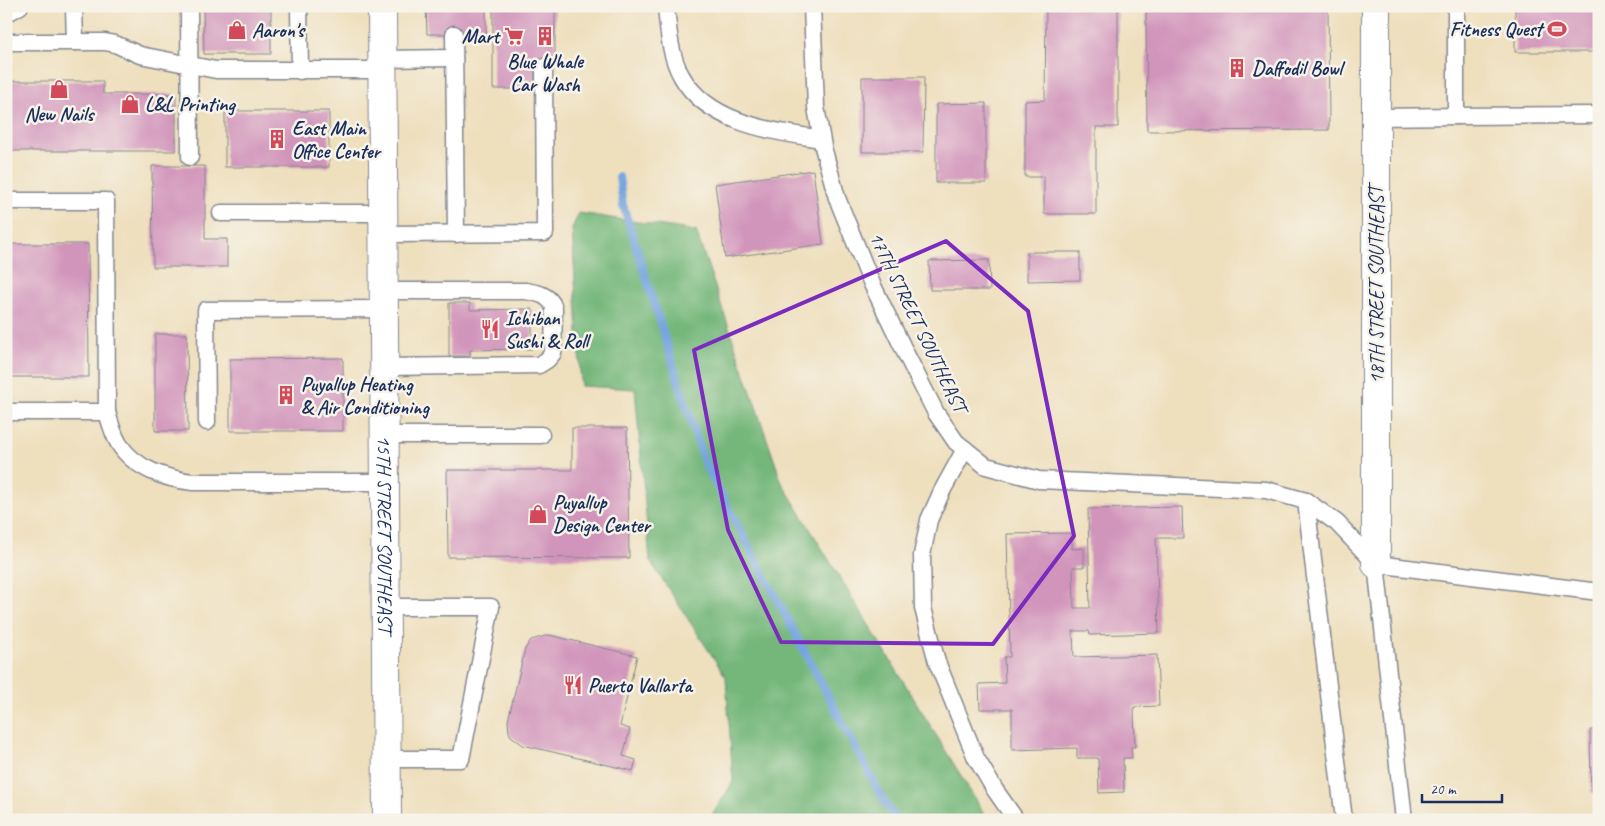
<svg xmlns="http://www.w3.org/2000/svg" width="1605" height="826" font-family="Caveat,sans-serif">
<style>
.forest{fill:#74b77a;stroke:#48736c}
.lines{fill:none;stroke-linecap:round;stroke-linejoin:round}
.stream{stroke:#75a4de;stroke-width:8}
.building{fill:#d194bb}
.service-casing{stroke:#84878e;stroke-width:19}
.minor-casing{stroke:#84878e;stroke-width:30}
.tertiary-casing{stroke:#84878e;stroke-width:30}
.service{stroke:#fff;stroke-width:16}
.minor{stroke:#fff;stroke-width:28}
.tertiary{stroke:#fff;stroke-width:28}
.marked{fill:none;stroke:#7b2cbf;stroke-width:4;stroke-linejoin:round}
.labels{text-anchor:middle;dominant-baseline:central;stroke-width:5;stroke-linejoin:round;paint-order:stroke}
.poi-label{font-size:20px;font-weight:bold;fill:#1b2f5e;stroke:#f7f3e8;text-anchor:start}
.street-label{font-size:20px;fill:#1b2f5e;stroke:#f7f3e8}
</style>
<rect width="100%" height="100%" fill="#f7f3e8"/>
<filter id="ink" filterUnits="userSpaceOnUse"><feTurbulence type="fractalNoise" baseFrequency=".02" numOctaves="2"/><feDisplacementMap in="SourceGraphic" scale="10" xChannelSelector="R" yChannelSelector="G"/><feConvolveMatrix kernelMatrix="1 2 1 2 8 2 1 2 1" color-interpolation-filters="sRGB"/></filter>
<filter id="wash" filterUnits="userSpaceOnUse"><feTurbulence type="fractalNoise" baseFrequency=".0096" numOctaves="4" result="noise"/><feDisplacementMap in="SourceGraphic" scale="20" xChannelSelector="R" yChannelSelector="G"/><feGaussianBlur stdDeviation="1.12" result="paint"/><feColorMatrix in="noise" values="0 0 0 0 0 0 0 0 0 0 0 0 0 0 0 0 0 1.4 0 .05"/><feComposite in="paint" operator="in"/></filter>
<g filter="url(#wash)">
<rect width="100%" height="100%" fill="#eedfbd"/>
<path class="forest" d="M579,213L696,231L782,483L988,820H709L733,782L726,677L650,561L635,389L581,386L572,228Z"/>
<g class="lines">
<path class="stream" d="M619,177L623,205L704,462L884,801L896,820"/>
</g>
<g id="blocks">
<g class="building">
<path d="M203,6H271V54H204Z"/>
<path d="M426,6H486V34H427Z"/>
<path d="M493,6H555V67H535V89H493Z"/>
<path d="M1046,6H1118V127H1096V214H1044V177H1025V101L1045,100Z"/>
<path d="M1146,6H1328L1329,130L1147,131Z"/>
<rect x="1515" y="6" width="84" height="46"/>
<path d="M862,77H924L923,152H862Z"/>
<path d="M6,81H103V94H176V151H6Z"/>
<path d="M986,103V183H936V104Z"/>
<rect x="225" y="111" width="104" height="56"/>
<path d="M152,166H205V239H227V267H153Z"/>
<path d="M813,170L823,244L725,258L715,184Z"/>
<path d="M6,244H88L89,377H6Z"/>
<path d="M1027,252H1080V280L1027,281Z"/>
<path d="M989,260L990,290H930L929,261Z"/>
<path d="M449,303H470V310L532,309V349L470,350V356H449Z"/>
<path d="M155,334H187L188,431H155Z"/>
<path d="M343,358V431H230V359Z"/>
<path d="M572,428H627L629,558L448,557L447,470H572Z"/>
<path d="M1182,507L1183,538H1156L1159,633L1090,635L1089,631H1073L1074,657L1157,655L1159,706L1134,707L1135,747H1131L1132,758H1123L1124,792L1099,793L1098,758H1077V748L1012,750V709H980L979,684L1005,683L1004,657H1010L1007,534L1072,533V549L1084,548V567H1073L1074,608H1090L1088,509Z"/>
<path d="M549,635L637,656L620,726L630,729L623,756L636,760L633,771L523,745L511,736L509,732L508,721L525,649L531,640Z"/>
<path d="M1590,730H1599V792H1591Z"/>
</g>
</g>
</g>
<g filter="url(#ink)">
<use href="#blocks" fill-opacity="0" stroke="#84878e" stroke-width="1"/>
<g class="lines">
<g class="service-casing">
<g id="service">
<path d="M74,6L75,42"/>
<path d="M189,6L190,157"/>
<path d="M299,6L300,71"/>
<path d="M666,6C668,29 670,57 682,77C709,124 773,131 821,139"/>
<path d="M812,6L816,107L823,147L837,198L872,284L907,356L936,413L956,442L986,466L1039,480L1266,490L1306,501L1337,523L1376,564"/>
<path d="M6,11H11L20,6"/>
<path d="M454,34L456,234"/>
<path d="M6,42H105L115,44L140,55L216,70H382"/>
<path d="M382,59L454,58"/>
<path d="M1456,116L1599,115"/>
<path d="M1376,117L1456,116V6"/>
<path d="M6,201H106L107,412H6"/>
<path d="M221,213H384"/>
<path d="M384,234L545,233L544,67"/>
<path d="M384,291H526C538,293 550,295 554,308L553,353L547,360L539,365L385,367"/>
<path d="M107,412C110,423 113,434 119,444C135,469 166,479 193,482H385"/>
<path d="M207,422L206,310L384,309"/>
<path d="M385,435H541"/>
<path d="M965,449L942,491L929,520L922,555L923,608L937,662L976,758L995,790L1016,820"/>
<path d="M1306,501L1344,820"/>
<path d="M1376,564L1404,820"/>
<path d="M1376,564L1599,592"/>
<path d="M386,607H491L461,759H388"/>
</g>
</g>
<g class="minor-casing">
<path id="minor" d="M1376,6V564"/>
</g>
<g class="tertiary-casing">
<g id="tertiary">
<path id="s1" d="M382,6L387,820"/>
</g>
</g>
<use href="#service" class="service"/>
<use href="#minor" class="minor"/>
<use href="#tertiary" class="tertiary"/>
</g>
</g>
<path class="marked" d="M946,241L1028,311L1074,536L993,644L781,642L728,530L694,350Z"/>
<defs>
<g id="stadium-bare" transform="scale(1.5)"><path d="M0-5a6.5 5 0 1 0 0 10a6.5 5 0 1 0 0-10ZM-3.5-1.8h7v3.6h-7Z" fill="#d1495b" stroke="#f7f3e8" stroke-width="2.5" paint-order="stroke"/></g>
<g id="shop-bare" transform="scale(1.5)"><path d="M-5-2.5h2.3a2.7 3.5 0 0 1 5.4 0H5L5.5 6h-11ZM-1.5-2.5h3a1.5 2.3 0 0 0-3 0Z" fill="#d1495b" stroke="#f7f3e8" stroke-width="2.5" paint-order="stroke"/></g>
<g id="supermarket-bare" transform="scale(1.5)"><path d="M-6-5.5h2.5l.6 2H6L4.5 2H-2.5L-4.4-4H-6ZM-1.5 3.2a1.3 1.3 0 1 0 .1 0ZM3 3.2a1.3 1.3 0 1 0 .1 0Z" fill="#d1495b" stroke="#f7f3e8" stroke-width="2.5" paint-order="stroke"/></g>
<g id="building-bare" transform="scale(1.5)"><path d="M-4-6H4V6H1V3H-1V6H-4ZM-2.5-4.3h1.7v1.8h-1.7ZM.8-4.3h1.7v1.8H.8ZM-2.5-1h1.7V.8h-1.7ZM.8-1h1.7V.8H.8Z" fill="#d1495b" stroke="#f7f3e8" stroke-width="2.5" paint-order="stroke"/></g>
<g id="restaurant-bare" transform="scale(1.5)"><path d="M-5-6h1v4h1v-4h1v4h1v-4h1v5L-1.5 .5V6h-2V.5L-5-1ZM5-6V6H3V1.5H1.5Q1.5-4 5-6Z" fill="#d1495b" stroke="#f7f3e8" stroke-width="2.5" paint-order="stroke"/></g>
</defs>
<g fill-rule="evenodd">
<use href="#stadium-bare" x="1557" y="29"/>
<use href="#shop-bare" x="237" y="30"/>
<use href="#supermarket-bare" x="514" y="36"/>
<use href="#building-bare" x="545" y="36"/>
<use href="#building-bare" x="1237" y="68"/>
<use href="#shop-bare" x="59" y="89"/>
<use href="#shop-bare" x="130" y="104"/>
<use href="#building-bare" x="277" y="139"/>
<use href="#restaurant-bare" x="490" y="329"/>
<use href="#building-bare" x="286" y="395"/>
<use href="#shop-bare" x="538" y="514"/>
<use href="#restaurant-bare" x="573" y="685"/>
</g>
<g class="labels">
<g class="poi-label">
<text x="1542" y="29" text-anchor="end">Fitness Quest</text>
<text x="252" y="30">Aaron's</text>
<text x="499" y="36" text-anchor="end">Mart</text>
<text x="545" y="61" text-anchor="middle">Blue Whale<tspan x="545" dy="23">Car Wash</tspan></text>
<text x="1252" y="68">Daffodil Bowl</text>
<text x="145" y="104">L&amp;L Printing</text>
<text x="59" y="114" text-anchor="middle">New Nails</text>
<text x="292" y="128">East Main<tspan x="292" dy="23">Office Center</tspan></text>
<text x="505" y="318">Ichiban<tspan x="505" dy="23">Sushi &amp; Roll</tspan></text>
<text x="301" y="384">Puyallup Heating<tspan x="301" dy="23">&amp; Air Conditioning</tspan></text>
<text x="553" y="502">Puyallup<tspan x="553" dy="23">Design Center</tspan></text>
<text x="588" y="685">Puerto Vallarta</text>
</g>
<g class="street-label">
<text transform="translate(1376 285) rotate(-90)">18TH STREET SOUTHEAST</text>
<text transform="translate(918 322) rotate(64)">17TH STREET SOUTHEAST</text>
<text stroke="none"><textPath href="#s1" startOffset="528">15TH STREET SOUTHEAST</textPath></text>
</g>
</g>
<rect width="1605" height="826" fill="none" stroke="#f7f3e8" stroke-width="25"/>
<path d="M1422 794v8h80v-8" fill="none" stroke="#1b2f5e" stroke-width="2.5"/>
<text x="1430" y="794" font-size="15" fill="#1b2f5e" stroke="#f7f3e8" stroke-width="4" paint-order="stroke">20 m</text>
</svg>
